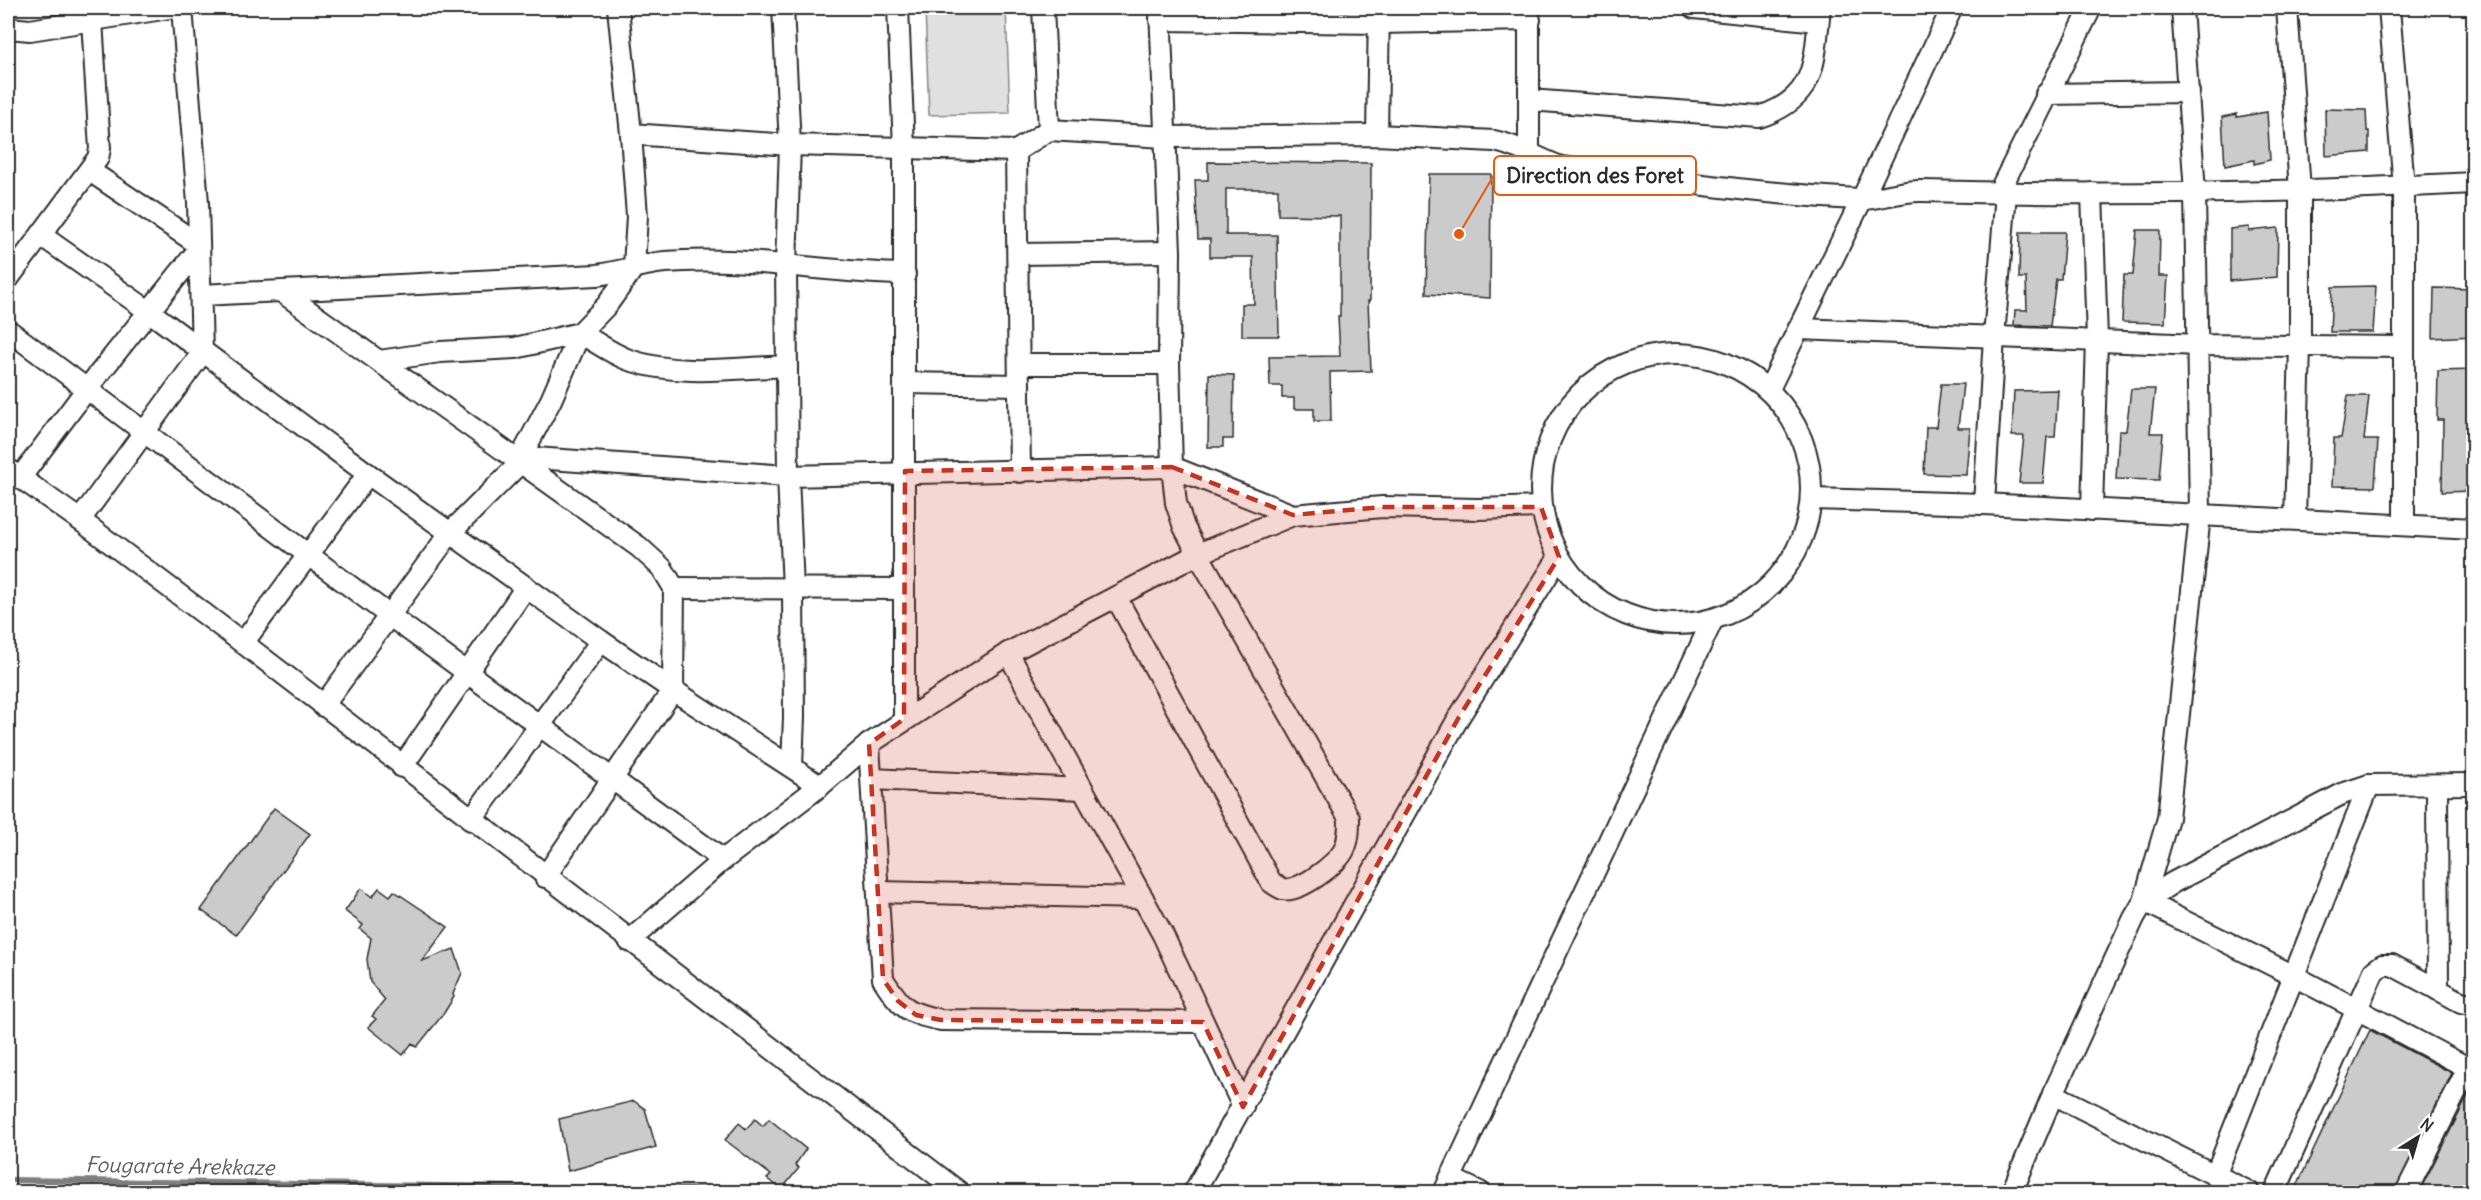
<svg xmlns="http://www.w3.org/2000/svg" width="2481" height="1200" font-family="Delius,sans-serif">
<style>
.green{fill:#e0e0e0;stroke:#868686;stroke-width:1.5}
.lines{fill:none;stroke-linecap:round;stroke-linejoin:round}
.stream{stroke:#7e7e7e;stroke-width:6}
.building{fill:#cbcbcb;stroke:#2b2b2b;stroke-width:1.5}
.street-casing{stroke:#2b2b2b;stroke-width:24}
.street{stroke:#fff;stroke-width:20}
.marked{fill:#c8321e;fill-opacity:0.2;stroke:#c8321e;stroke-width:4.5;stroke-dasharray:12 8;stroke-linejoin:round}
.labels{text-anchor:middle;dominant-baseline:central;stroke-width:6;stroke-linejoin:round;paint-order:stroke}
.water-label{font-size:21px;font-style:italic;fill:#5c5c5c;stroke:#fff}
.leader{fill:none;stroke:#e8590c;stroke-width:2}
.callout-dot{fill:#e8590c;stroke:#fff;stroke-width:2}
.callout{fill:#fff;stroke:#e8590c;stroke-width:2}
.callout-label{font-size:21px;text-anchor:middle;font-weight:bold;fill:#2b2b2b}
</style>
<rect width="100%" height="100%" fill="#fff"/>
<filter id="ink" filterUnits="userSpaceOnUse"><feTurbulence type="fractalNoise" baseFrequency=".0167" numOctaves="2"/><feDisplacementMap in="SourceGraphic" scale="12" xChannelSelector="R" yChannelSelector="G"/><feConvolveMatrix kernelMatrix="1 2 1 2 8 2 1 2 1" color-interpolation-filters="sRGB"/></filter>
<g filter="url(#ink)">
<path class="green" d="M925,8H1006L1010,113L929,115Z"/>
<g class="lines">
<path class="stream" d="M8,1180L821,1191"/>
</g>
<g class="building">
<path d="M2325,109L2366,110L2367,131H2369V152L2326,156Z"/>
<path d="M2267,112L2270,160L2254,164V160L2225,166L2222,117L2237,114V117Z"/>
<path d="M1208,162L1371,163L1370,301H1368L1371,371L1330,372L1331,421H1314V409H1294V398H1282V386H1270L1269,357L1340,356L1338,316H1340V216L1278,215V189H1226V235H1277L1279,336H1242V304H1254L1253,257H1210V239H1198L1195,180H1208Z"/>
<path d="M1429,174H1491L1490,298L1426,294Z"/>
<path d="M2249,227V231L2278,228L2277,277L2230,281V229Z"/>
<path d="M2137,230H2160L2159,276H2168L2165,323L2122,322L2124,275H2133Z"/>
<path d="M2020,232H2065L2061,279H2056L2050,326L2014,325L2015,310H2027L2026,278H2019Z"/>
<path d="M2376,286L2373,332H2330L2332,287Z"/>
<path d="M2434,288L2474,289V336L2433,338Z"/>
<path d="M2474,370V491L2442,492L2443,420H2437L2438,371Z"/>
<path d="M1209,374L1234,375L1233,439H1223V447H1208Z"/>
<path d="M1941,384H1963L1958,428H1970L1966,475L1924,474L1926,427H1936Z"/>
<path d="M2131,389H2155L2150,433H2163L2159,480L2116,479L2119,431H2126Z"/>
<path d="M2058,390L2055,437H2047L2043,483H2019L2024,436H2012L2014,391Z"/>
<path d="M2348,396H2369L2364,440H2378L2375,487L2332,486L2334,438H2341Z"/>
<path d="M274,808L310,834L236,935L201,910Z"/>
<path d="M361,888L372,897L379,888L390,896L394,891L448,927L422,961L454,949L462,973L453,994L454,997L444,1013L417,1047L412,1043L403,1055L368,1027L376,1019L372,1016L385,1000L370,982L367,959L371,938L360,929L363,925L345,911Z"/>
<path d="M2370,1030L2452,1073L2394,1192H2294Z"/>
<path d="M2474,1084V1192H2419Z"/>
<path d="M634,1101L645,1109L656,1147L568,1171L559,1119Z"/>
<path d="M755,1119L763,1126L769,1119L806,1149L795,1165L799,1168L782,1189L767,1179L771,1175L725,1140L739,1123L746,1129Z"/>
</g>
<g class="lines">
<g class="street-casing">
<g id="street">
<path d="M783,8L790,145L786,266L788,476L793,589L794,717L792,766"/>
<path d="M898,8L904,148V719"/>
<path d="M1043,8L1049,130"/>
<path d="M1694,8L1818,21"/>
<path d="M2182,8L2195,192L2200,515L2168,818L2144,901L2294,976L2474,1071"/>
<path d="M2287,8L2300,190V346L2295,519"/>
<path d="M2389,8L2404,187V525"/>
<path d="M1160,20L1380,23L1530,20"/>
<path d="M8,28L30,30L169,8"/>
<path d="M2046,94L2189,92"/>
<path d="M1529,100L1759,117C1818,98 1814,61 1820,8"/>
<path d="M631,134L790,145L1016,151L1049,130L1165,137L1377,135L1494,141C1517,145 1538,159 1561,167C1659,179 1759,194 1858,199C1879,200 1900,190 1922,191C2106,196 2290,193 2474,183"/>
<path d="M1377,135L1379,8"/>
<path d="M1016,151L1020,472"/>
<path d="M1529,155V8"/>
<path d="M90,171L198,244"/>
<path d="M2092,193L2097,339L2092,510"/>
<path d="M1998,194L2091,8"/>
<path d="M42,236L150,312L368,474L601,641L673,690L820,786L869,744L1008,653L1198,554L1293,515L1382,507L1478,509L1541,507"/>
<path d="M1018,254L1170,252"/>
<path d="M8,279L98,158L100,149L92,20"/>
<path d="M282,292L639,547L662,568L674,588L673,690L545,877"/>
<path d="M201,295L597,275C620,272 642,264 665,262C744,255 825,273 905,274"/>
<path d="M1799,329L2199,345L2403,347"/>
<path d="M8,330L390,616L723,860"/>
<circle cx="1676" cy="489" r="135"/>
<path d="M379,361L440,352L515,348L580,333C596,342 612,354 629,360C679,377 736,368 787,366"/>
<path d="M1019,364H1169"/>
<path d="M905,383L1019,385"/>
<path d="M1769,389L1862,199L1952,8"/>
<path d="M521,457L551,400L580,333L607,305L634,267L637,216L631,134L618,8"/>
<path d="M8,469L80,520L243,643L368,474"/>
<path d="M20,478L86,390L199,249"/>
<path d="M1812,499L1984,504L2474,529"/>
<path d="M1984,504L1994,337L2006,193"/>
<path d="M80,520L202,353L198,203L182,8"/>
<path d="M674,588L904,589"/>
<path d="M1116,597L1271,882C1274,884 1279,888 1283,889C1299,893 1337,864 1344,850C1349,840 1349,829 1349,818L1198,554L1184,527L1176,503L1172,467L1169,364L1170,252L1160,8"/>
<path d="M243,643L959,1192"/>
<path d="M1008,653L1163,935L1243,1107"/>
<path d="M323,706L450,533L520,463L521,457L788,476L1172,467L1293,515"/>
<path d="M869,744L883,979C902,1008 906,1013 941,1020L1203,1022"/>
<path d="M402,767L526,587"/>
<path d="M872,779L1082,789"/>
<path d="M2437,785L2438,990"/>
<path d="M471,820L601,641"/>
<path d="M878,892L1143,898"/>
<path d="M629,941L723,860L820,786"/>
<path d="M2215,1176L2369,785"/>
<path d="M1450,1178L1480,1192"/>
<path d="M1194,1192L1459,717L1559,557"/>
<path d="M1444,1192L1713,619"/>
<path d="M2012,1192L2053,1094"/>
<path d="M2249,1192L2053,1094L2134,918L2144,901L2174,882L2342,794L2369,785L2474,784"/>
<path d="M2275,1192L2374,971L2382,965H2392L2461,1002L2474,1005"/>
<path d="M2406,1192L2468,1068"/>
</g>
</g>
<use href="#street" class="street"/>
</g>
</g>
<path class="marked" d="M1172,467L1293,515L1382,507H1541L1559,557L1459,717L1243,1107L1203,1022L941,1020L916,1015L898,1001L883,979L869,744L904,719L905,471Z"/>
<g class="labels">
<g class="water-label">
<text transform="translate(180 1166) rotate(1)">Fougarate Arekkaze</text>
</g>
</g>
<path class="leader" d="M1459 234L1494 175"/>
<circle class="callout-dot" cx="1459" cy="234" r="6"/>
<rect class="callout" x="1494" y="156" width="202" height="39" rx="6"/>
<g class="callout-label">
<text x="1595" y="183">Direction des Foret</text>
</g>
<rect width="2481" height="1200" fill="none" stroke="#fff" stroke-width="30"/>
<rect x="15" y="15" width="2451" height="1170" fill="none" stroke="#2b2b2b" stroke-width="2" filter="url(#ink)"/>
<g transform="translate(2418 1137) rotate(37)" stroke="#ffffff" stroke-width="4.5" paint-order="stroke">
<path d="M0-4.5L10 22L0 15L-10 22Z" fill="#2b2b2b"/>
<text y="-9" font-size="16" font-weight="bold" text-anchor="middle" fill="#2b2b2b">N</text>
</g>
</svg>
